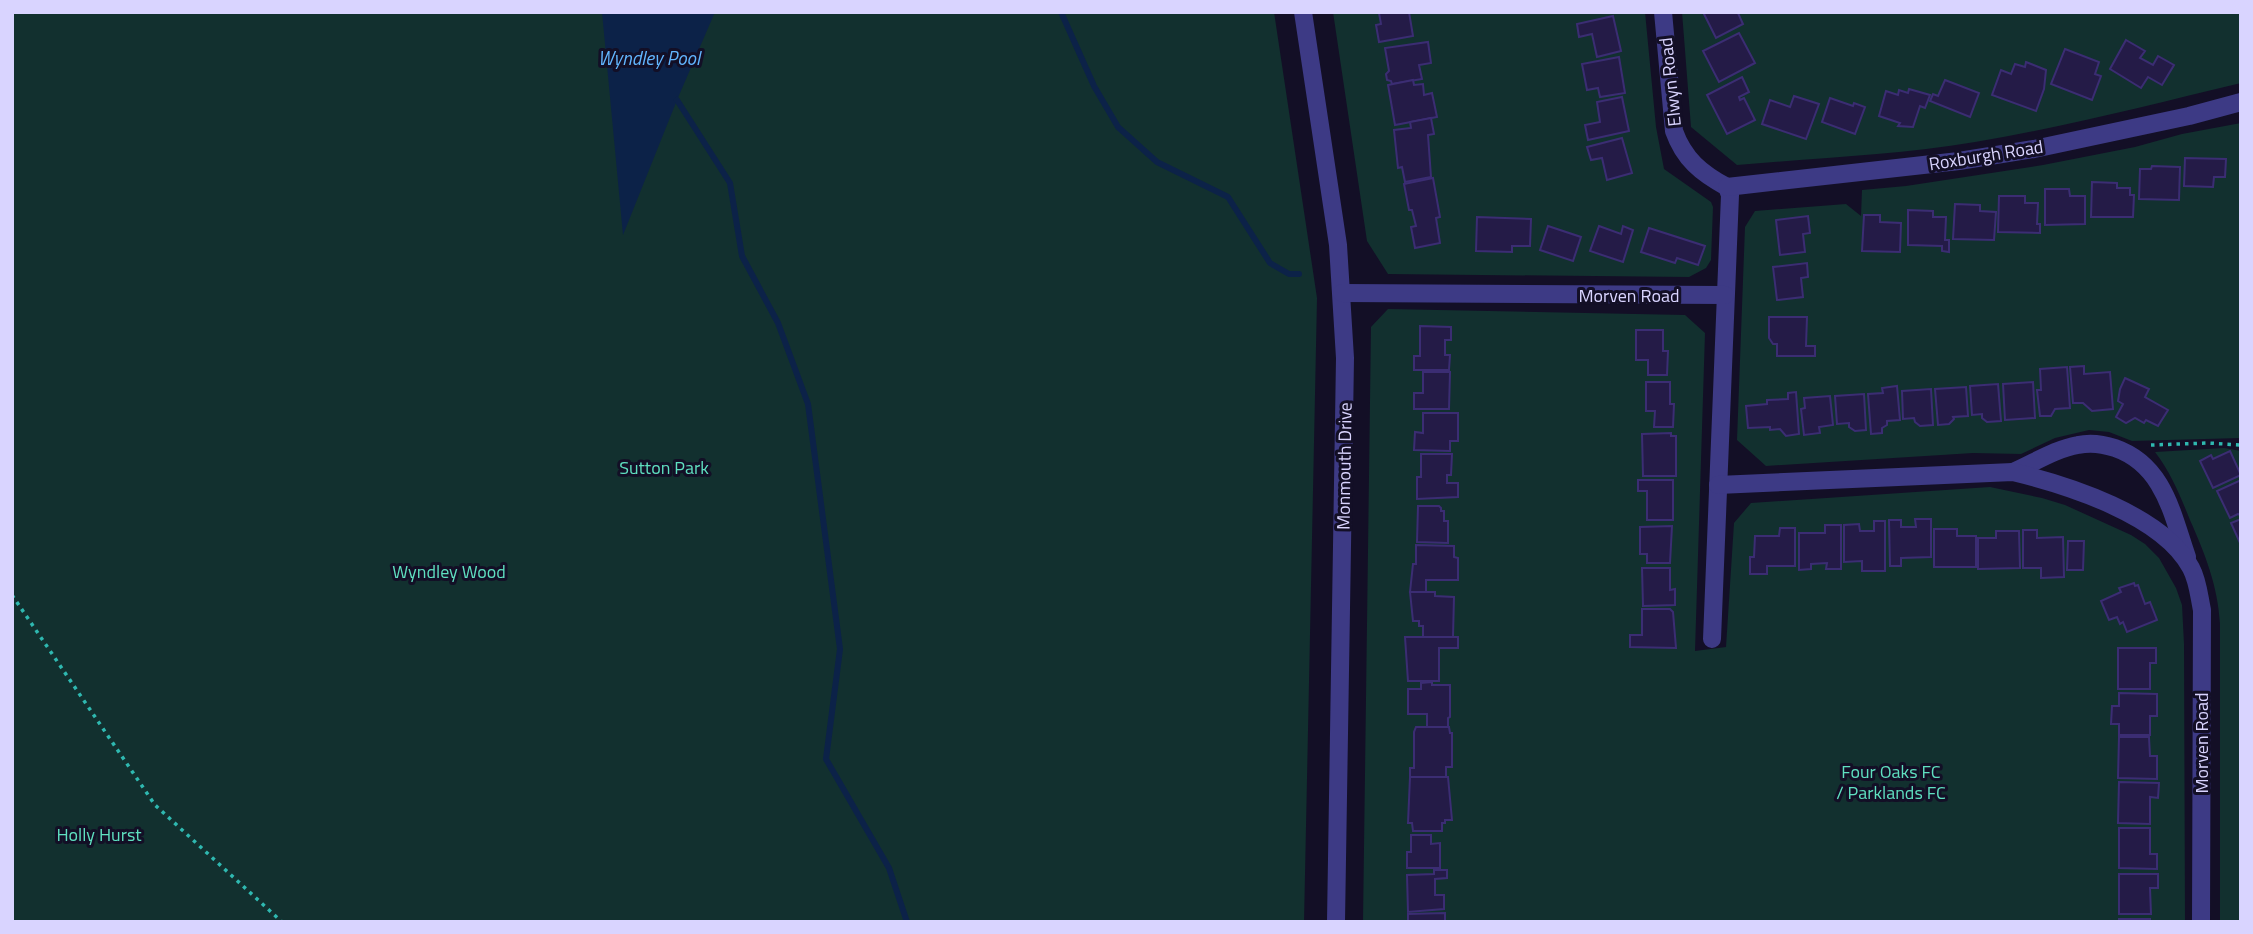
<svg xmlns="http://www.w3.org/2000/svg" width="2253" height="934" font-family="'Titillium Web',sans-serif">
<style>
.green{fill:#12302f}
.water{fill:#0c2248}
.lines{fill:none;stroke-linecap:round;stroke-linejoin:round}
.stream{stroke:#0c2248;stroke-width:6}
.building{fill:#241b47;stroke:#3b2d73;stroke-width:2}
.path{stroke:#2fb8b0;stroke-width:3.5;stroke-dasharray:3.5 5;stroke-linecap:butt}
.minor{stroke:#3d3a85;stroke-width:18}
.labels{text-anchor:middle;dominant-baseline:central;stroke-width:6;stroke-linejoin:round;paint-order:stroke}
.street-label{font-size:18px;fill:#d9d4ff;stroke:#130f26}
.park-label{font-size:18px;fill:#5fe0c0;stroke:#130f26}
.water-label{font-size:19px;font-style:italic;fill:#62b6ff;stroke:#130f26}
</style>
<rect width="100%" height="100%" fill="#130f26"/>
<g class="green">
<path d="M12,12H1274L1317,298L1304,922H12Z"/>
<path d="M1333,12H1645L1656,127L1664,169L1711,202L1713,207L1711,260L1706,268L1689,277L1388,274L1367,241Z"/>
<path d="M1682,12H2241V83C2153,104 2065,127 1975,142C1897,155 1816,158 1737,165L1691,127Z"/>
<path d="M2241,123V438L2132,441L2109,432L2089,430L2055,438L2021,454L1973,453L1766,466L1737,440L1745,227L1755,211L1846,204L1861,216L1862,190L1906,186L2043,165L2135,147L2182,134Z"/>
<path d="M1388,309L1685,315L1705,333L1695,651L1726,647L1734,523L1751,503L1990,487L2042,498L2065,505L2131,535L2145,544L2159,558L2176,588L2182,605L2184,644L2185,922H1363L1371,327Z"/>
<path d="M2224,448L2241,451V922H2220V624C2218,586 2205,554 2190,520C2180,495 2171,473 2155,452Z"/>
</g>
<path class="water" d="M602,12H715L677,100L623,235Z"/>
<g class="lines">
<g class="stream">
<path d="M1061,12L1094,86L1118,127L1157,162L1228,197L1270,263L1289,274H1299"/>
<path d="M677,100L730,183L742,256L778,323L808,404L840,649L826,759L889,868L907,922"/>
</g>
</g>
<g class="building">
<path d="M1376,12H1409L1413,36L1379,42L1376,25L1381,24L1379,13Z"/>
<path d="M1703,12L1738,13L1743,24L1716,38Z"/>
<path d="M1613,16L1621,51L1597,57L1592,34L1579,37L1577,24Z"/>
<path d="M1739,33L1755,63L1719,82L1703,51Z"/>
<path d="M2126,40L2145,51L2140,58L2153,65L2158,56L2174,65L2162,85L2148,77L2141,88L2110,69Z"/>
<path d="M1428,42L1431,63L1419,65L1422,79L1392,84L1391,81L1387,80L1386,74L1389,71L1385,48Z"/>
<path d="M2065,49L2099,62L2095,74L2101,76L2092,100L2051,84Z"/>
<path d="M1619,57L1625,93L1600,97L1598,88L1587,90L1582,64Z"/>
<path d="M2026,62L2046,70L2044,89L2036,111L1992,95L2001,70L2011,74L2015,64L2025,67Z"/>
<path d="M1742,77L1749,92L1739,97L1740,100L1744,98L1755,120L1727,134L1707,95Z"/>
<path d="M1413,80L1414,85L1423,84L1424,95L1432,93L1437,117L1395,125L1388,85Z"/>
<path d="M1945,80L1979,93L1970,117L1930,101L1933,94L1938,96Z"/>
<path d="M1909,89L1930,95L1925,108L1920,106L1913,127L1898,126L1900,123L1879,116L1886,91L1898,95L1899,90L1908,93Z"/>
<path d="M1794,96L1819,104L1806,139L1762,124L1770,100L1790,107Z"/>
<path d="M1622,97L1629,131L1588,140L1585,125L1600,122L1597,102Z"/>
<path d="M1830,98L1853,106L1854,103L1865,107L1855,134L1822,122Z"/>
<path d="M1431,118L1434,134L1428,135L1431,177L1405,182L1402,167L1398,168L1394,130L1411,128L1410,122Z"/>
<path d="M1622,138L1632,173L1607,180L1602,158L1591,160L1587,147Z"/>
<path d="M2185,158L2226,159L2225,177H2214L2213,187L2184,186Z"/>
<path d="M2152,166L2180,167L2179,200L2139,199L2140,169H2151Z"/>
<path d="M1433,178L1440,217L1436,218L1440,243L1415,248L1411,227L1416,226L1412,210H1409L1404,184Z"/>
<path d="M2092,182L2117,183V188H2130V195H2134L2133,217H2091Z"/>
<path d="M2045,189H2069L2070,196H2085V224L2045,225Z"/>
<path d="M1999,196H2025V203H2038L2037,224H2040V233L1998,232Z"/>
<path d="M1955,204L1980,205V211L1996,212L1994,240L1953,239Z"/>
<path d="M1908,210L1933,211V217H1946L1945,240H1949V252L1942,251V246L1908,245Z"/>
<path d="M1864,215H1880V222L1901,223L1900,252L1862,251Z"/>
<path d="M1808,216L1810,233L1803,234L1805,252L1780,255L1776,220Z"/>
<path d="M1477,217L1531,219L1530,246H1512V252L1476,251Z"/>
<path d="M1548,226L1581,237L1573,261L1540,250Z"/>
<path d="M1599,226L1621,234L1623,226L1633,230L1623,262L1590,251Z"/>
<path d="M1649,228L1705,246L1698,265L1677,258L1675,263L1641,252Z"/>
<path d="M1807,263L1808,277L1801,278L1803,297L1777,300L1773,267Z"/>
<path d="M1769,317H1807L1806,346H1815V356H1777V344H1773L1769,338Z"/>
<path d="M1420,326L1451,327V340H1445V355H1450L1449,370H1414V356H1420Z"/>
<path d="M1636,330H1663V351H1668L1667,375H1648V360H1636Z"/>
<path d="M2084,366V374L2110,372L2113,409L2092,411L2083,403H2073L2070,367Z"/>
<path d="M2067,367L2070,408L2055,409L2051,416H2040L2037,390H2041L2040,369Z"/>
<path d="M1423,372H1450L1449,409H1414V393H1423Z"/>
<path d="M2125,378L2149,389L2145,397L2168,410L2158,426L2146,420L2144,423L2135,418L2126,423L2116,417L2123,404L2118,401L2120,389Z"/>
<path d="M1646,382H1670V404H1674L1673,427H1654L1655,411H1646Z"/>
<path d="M2033,382L2035,418L2005,420L2003,384Z"/>
<path d="M1998,384L2001,421L1987,422L1982,418V414L1972,415L1970,386Z"/>
<path d="M1897,386L1900,420L1887,421V425L1882,428V433L1871,434L1868,394L1883,393L1882,388Z"/>
<path d="M1966,387L1968,416L1953,417L1954,419L1949,424L1938,425L1935,389Z"/>
<path d="M1931,389L1933,425L1920,426L1915,422L1914,418L1903,419L1902,391Z"/>
<path d="M1796,392L1799,434L1786,436L1780,429L1770,430V427L1748,428L1746,406L1767,404V400L1788,399V393Z"/>
<path d="M1864,394L1866,430L1855,431L1849,427V423L1837,424L1835,396Z"/>
<path d="M1830,396L1833,425L1819,427L1820,433L1804,435L1801,409L1805,408L1804,398Z"/>
<path d="M1423,413H1458V441H1450V451L1414,450L1415,432L1423,433Z"/>
<path d="M1671,433V436H1676V476H1643L1642,434Z"/>
<path d="M2230,451L2241,475L2213,488L2200,461L2211,455L2213,459Z"/>
<path d="M1421,454H1452L1451,475H1447V483H1458V497L1417,499V477H1421Z"/>
<path d="M1638,480H1673V520H1647V491H1638Z"/>
<path d="M2241,480V516L2238,514L2230,518L2217,491Z"/>
<path d="M1418,506H1439L1441,508V511H1444V521H1448V543L1417,542Z"/>
<path d="M1915,519H1931V557L1901,558V566H1890L1889,520H1901V527H1916Z"/>
<path d="M2241,519V545L2231,523Z"/>
<path d="M1874,521H1885V571H1862V561L1844,562V525L1859,524L1860,531H1874Z"/>
<path d="M1825,525H1841V569H1826L1827,563L1811,564V569L1799,570V533H1825Z"/>
<path d="M1672,526L1670,563H1647V554H1640V527Z"/>
<path d="M1780,528H1795V566H1767V574H1750V557H1754L1755,536H1779Z"/>
<path d="M1934,529H1957V536H1976V567H1934Z"/>
<path d="M2023,530H2037V538L2063,537L2064,577L2041,578V568H2023Z"/>
<path d="M1996,531H2019L2020,568L1978,569V538H1996Z"/>
<path d="M2068,541H2084L2083,570H2067Z"/>
<path d="M1416,545L1454,546V557L1458,558V580H1426V592H1410L1413,564H1416Z"/>
<path d="M1642,568H1670V590L1675,589V605L1643,606Z"/>
<path d="M2134,583L2135,586L2138,585L2145,604L2150,602L2157,620L2127,632L2123,622L2120,624L2117,617L2109,620L2101,601L2121,592L2119,588Z"/>
<path d="M1410,592H1435V596L1454,597L1453,637H1423V626H1419V621H1413Z"/>
<path d="M1642,609H1670L1673,612L1676,648L1630,647V635H1642Z"/>
<path d="M1405,637H1458V648H1439V681H1408Z"/>
<path d="M2118,648H2156V663H2150V689H2118Z"/>
<path d="M1432,682V685H1450V717L1448,718V727H1427V714H1408V689H1421V683Z"/>
<path d="M2119,693L2157,694V716H2150V735H2119V724H2111L2112,706H2119Z"/>
<path d="M1416,727H1449L1450,733H1452V767H1446V777H1410V768H1414V732Z"/>
<path d="M2119,737H2149L2150,756H2157V779L2118,778Z"/>
<path d="M1410,777H1448L1452,820H1445V823H1442V831H1413L1412,823H1408Z"/>
<path d="M2119,782L2159,783L2158,798L2150,797V824L2118,823Z"/>
<path d="M2119,828H2150V854H2157V869L2119,868Z"/>
<path d="M1411,835H1431V844L1440,843V868H1407V852H1411Z"/>
<path d="M1434,870H1447V878L1435,879V895H1444V909L1408,912L1407,875L1434,874Z"/>
<path d="M2119,874H2158V888H2150L2151,914H2119Z"/>
<path d="M1445,913V922H1408V914Z"/>
<rect x="2119" y="919" width="31" height="3"/>
</g>
<g class="lines">
<g class="path">
<path d="M2151,445L2208,443L2241,445"/>
<path d="M12,595L155,805L282,922"/>
</g>
<g class="minor">
<path d="M1303,12L1338,245L1345,358L1336,922"/>
<path d="M1663,12L1674,131C1684,159 1701,173 1727,187L1730,195L1712,639"/>
<path d="M1727,187L1959,161L2034,149L2189,116L2241,102"/>
<path d="M1342,293L1725,295"/>
<path d="M2013,472C2034,463 2055,449 2078,445C2091,442 2103,444 2115,448C2164,465 2172,514 2187,557"/>
<path d="M1718,485L2013,472C2067,485 2163,515 2191,568C2198,581 2199,596 2202,610L2201,922"/>
</g>
</g>
<g class="labels">
<g class="street-label">
<text transform="translate(1670 82) rotate(-96)">Elwyn Road</text>
<text transform="translate(1986 155) rotate(-9)">Roxburgh Road</text>
<text x="1629" y="295">Morven Road</text>
<text transform="translate(1344 466) rotate(-89)">Monmouth Drive</text>
<text transform="translate(2201 743) rotate(-90)">Morven Road</text>
</g>
<g class="park-label">
<text x="664" y="467">Sutton Park</text>
<text x="449" y="571">Wyndley Wood</text>
<text x="1891" y="771">Four Oaks FC<tspan x="1891" dy="21">/ Parklands FC</tspan></text>
<text x="99" y="834">Holly Hurst</text>
</g>
<g class="water-label">
<text x="649" y="57">Wyndley Pool</text>
</g>
</g>
<rect width="2253" height="934" fill="none" stroke="#d9d4ff" stroke-width="28"/>
</svg>
